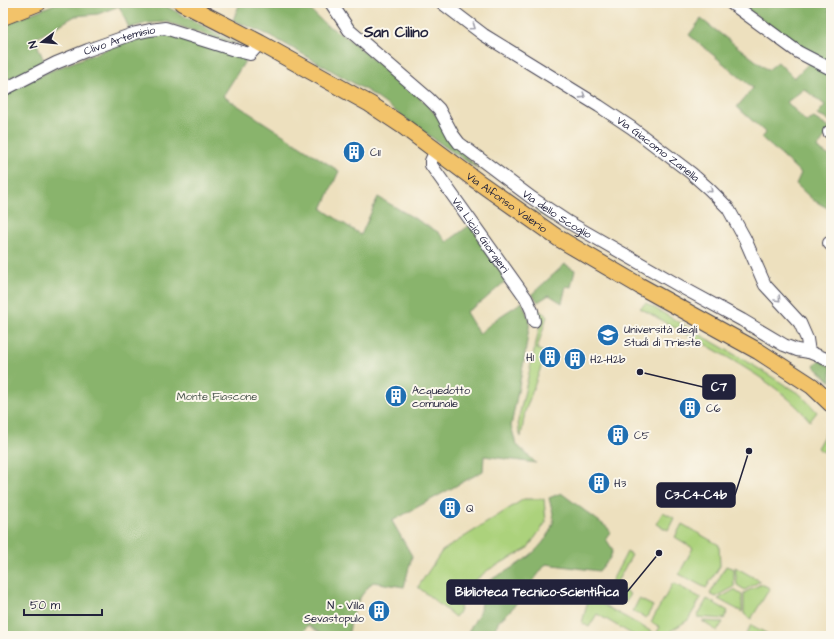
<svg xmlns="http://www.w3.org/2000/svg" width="834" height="639" font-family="'Architects Daughter',sans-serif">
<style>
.green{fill:#acd27c;stroke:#677a5c}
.forest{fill:#89b46c;stroke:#566b54}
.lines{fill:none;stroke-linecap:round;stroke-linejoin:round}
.minor-casing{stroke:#403e4f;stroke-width:14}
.major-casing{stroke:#403e4f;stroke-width:18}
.minor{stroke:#fff;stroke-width:12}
.major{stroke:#f2c36a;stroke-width:16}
.oneway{stroke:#9c9ca7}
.labels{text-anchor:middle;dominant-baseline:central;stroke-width:4;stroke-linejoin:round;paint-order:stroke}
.street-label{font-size:11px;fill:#22223b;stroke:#fbf7ec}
.poi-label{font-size:11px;fill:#22223b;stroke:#fbf7ec;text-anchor:start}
.park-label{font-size:11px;fill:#4b574e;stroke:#fbf7ec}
.district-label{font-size:15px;font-weight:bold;fill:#22223b;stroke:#fbf7ec}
.leader{fill:none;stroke:#22223b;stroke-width:1.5}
.callout-dot{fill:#22223b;stroke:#fbf7ec;stroke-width:1.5}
.callout{fill:#22223b;stroke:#22223b;stroke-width:1.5}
.callout-label{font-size:12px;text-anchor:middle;font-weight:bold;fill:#fff}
</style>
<rect width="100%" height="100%" fill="#fbf7ec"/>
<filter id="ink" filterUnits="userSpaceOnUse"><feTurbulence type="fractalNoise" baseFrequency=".025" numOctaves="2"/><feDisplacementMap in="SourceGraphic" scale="8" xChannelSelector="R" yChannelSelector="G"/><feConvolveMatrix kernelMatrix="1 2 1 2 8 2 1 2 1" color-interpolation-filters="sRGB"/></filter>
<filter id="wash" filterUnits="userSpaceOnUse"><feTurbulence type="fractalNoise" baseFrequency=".012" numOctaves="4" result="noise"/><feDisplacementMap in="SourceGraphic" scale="16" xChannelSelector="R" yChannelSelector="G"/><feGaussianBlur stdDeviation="0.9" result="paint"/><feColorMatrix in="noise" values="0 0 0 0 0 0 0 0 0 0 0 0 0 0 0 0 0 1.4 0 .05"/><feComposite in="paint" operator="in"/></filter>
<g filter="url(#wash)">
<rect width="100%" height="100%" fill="#ede0be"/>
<g class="green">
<path d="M537,208L556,219L558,224H556L536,211Z"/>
<path d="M646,303L756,367L801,395L817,412L810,421C785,390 749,370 715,350C690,336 665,322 640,308Z"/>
<path d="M536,308L547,316L537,349L546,353L525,412L521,437L519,431L518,421L540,325Z"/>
<path d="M826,432H831V456L817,448Z"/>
<path d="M524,499H544L546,522L527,549L488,570L466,588L459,612L455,617L418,587L442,551Z"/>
<path d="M663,512L674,518L668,530L656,524Z"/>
<path d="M682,524L719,545L720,566L706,588L679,574L693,548L675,537Z"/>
<path d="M627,552L632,555L615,585L630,594L624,604L605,594Z"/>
<path d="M726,566L734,569V587L716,597L710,594Z"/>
<path d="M735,567L760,581L745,590L737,585Z"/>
<path d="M673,583L701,598L688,620L669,632L667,636H635L597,614L589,627L582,623L589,597L656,634L660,627L651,622Z"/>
<path d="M761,584L770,588L751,619L744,614V593Z"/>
<path d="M734,590L742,595V612L718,599Z"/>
<path d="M639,599L653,606L646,618L633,611Z"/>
<path d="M707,599L728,611L724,619L697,617Z"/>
<path d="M702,621L723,622L717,631Z"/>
<path d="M751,625L766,633L765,636H750L746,634Z"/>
</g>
<g class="forest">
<path d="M57,3H160L242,47L167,22L148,23L129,28L119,6L98,14L75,16L35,39L44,61L3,82V25Z"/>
<path d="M240,3H303L325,24L346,37L426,103L439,119L454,145L480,170L448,149L369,92L271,36L233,20Z"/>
<path d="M739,3H831L829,12L831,13V63C798,46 769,25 739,3Z"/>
<path d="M701,19L768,70L778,62L794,78L809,63L831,75V121L817,115L825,105L804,89L787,102L806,122L814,118L831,129L817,148L831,157V210L813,200L796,184L801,173L762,138L766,133L737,107L753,88L689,35Z"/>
<path d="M160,33L182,37L247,58L223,96L339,171L322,209L361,235L378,197L438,232L447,242L470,225L509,278L483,301L466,312L479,334L496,319L522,302L530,321L524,361L511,426L516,444L536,463L484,456L483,471L392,521L412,556L404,587L373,582C354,602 354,609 348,636H324L308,625L300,636H3V95L48,72L135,38Z"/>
<path d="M565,264L575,270L571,287L566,286L562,303L549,295L538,302L532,294Z"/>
<path d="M819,360L831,367V382L814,366Z"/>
<path d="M561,493L608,528L610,532L606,539L613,550L610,558L599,571L546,564L511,610L499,621L491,636H468L466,635L480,612L482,584C508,570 545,554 553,522C555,516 550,504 549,498Z"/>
</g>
</g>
<g filter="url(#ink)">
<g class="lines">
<g class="minor-casing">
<g id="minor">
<path id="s1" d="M331,3L349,30L428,98L439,109L453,135L459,143L532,198L568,222L685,289L742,320L784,345L797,350L809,352L831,361"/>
<path id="s2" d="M442,3L484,35L599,106L632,128L691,173L709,189L728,208L745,239L765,285L800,323L807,339L809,352"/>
<path d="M731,3L798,52L831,69"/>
<path id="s3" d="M3,90L56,63L88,50L136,33L150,30L165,28L238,51L250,54L260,43"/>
<path d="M829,132L831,133"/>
<path id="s4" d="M436,150L431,161V165L526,298L532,311L534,321"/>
<path d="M829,243L831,245"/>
</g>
</g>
<g class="major-casing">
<g id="major">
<path id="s5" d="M182,3L260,43L370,104L403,126L477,181L558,238L640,286L758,351L812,386L831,404"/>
<path d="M3,17L38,3"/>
</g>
</g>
<use href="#minor" class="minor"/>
<use href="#major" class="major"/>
</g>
<defs><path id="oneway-chevron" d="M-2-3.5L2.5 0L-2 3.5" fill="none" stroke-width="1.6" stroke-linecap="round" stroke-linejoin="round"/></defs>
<g class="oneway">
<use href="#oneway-chevron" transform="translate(473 27) rotate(35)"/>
<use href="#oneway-chevron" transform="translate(583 96) rotate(32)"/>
<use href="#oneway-chevron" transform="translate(710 190) rotate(43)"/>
<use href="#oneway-chevron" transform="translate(778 299) rotate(47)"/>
</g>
</g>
<defs>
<g id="building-disc" transform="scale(1.15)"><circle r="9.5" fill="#1f6fb2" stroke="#fbf7ec"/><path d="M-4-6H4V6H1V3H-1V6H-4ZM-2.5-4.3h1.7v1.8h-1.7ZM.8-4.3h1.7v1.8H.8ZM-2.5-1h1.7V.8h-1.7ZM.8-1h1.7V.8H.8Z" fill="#fff"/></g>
<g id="university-disc" transform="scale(1.15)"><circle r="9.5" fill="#1f6fb2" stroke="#fbf7ec"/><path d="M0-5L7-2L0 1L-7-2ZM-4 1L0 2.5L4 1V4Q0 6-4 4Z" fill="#fff"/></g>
</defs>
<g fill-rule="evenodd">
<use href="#building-disc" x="354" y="152"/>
<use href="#university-disc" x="608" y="335"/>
<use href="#building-disc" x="550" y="357"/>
<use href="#building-disc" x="575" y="359"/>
<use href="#building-disc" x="396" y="396"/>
<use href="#building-disc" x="690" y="408"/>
<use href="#building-disc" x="618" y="435"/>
<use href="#building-disc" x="599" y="483"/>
<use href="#building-disc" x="450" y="508"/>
<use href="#building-disc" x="379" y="611"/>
</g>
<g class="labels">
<g class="street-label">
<text stroke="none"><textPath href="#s3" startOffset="127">Clivo Artemisio</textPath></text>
<text stroke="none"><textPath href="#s2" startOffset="261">Via Giacomo Zanella</textPath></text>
<text stroke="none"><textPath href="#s5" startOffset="382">Via Alfonso Valerio</textPath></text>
<text stroke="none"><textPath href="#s1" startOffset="313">Via dello Scoglio</textPath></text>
<text stroke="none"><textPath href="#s4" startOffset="102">Via Licio Giorgieri</textPath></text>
</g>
<g class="poi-label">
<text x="370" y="152">C11</text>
<text x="624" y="329">Università degli<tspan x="624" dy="13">Studi di Trieste</tspan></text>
<text x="534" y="357" text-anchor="end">H1</text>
<text x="590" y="359">H2-H2b</text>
<text x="412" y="390">Acquedotto<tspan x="412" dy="13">comunale</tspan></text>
<text x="706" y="408">C6</text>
<text x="634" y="435">C5</text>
<text x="614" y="483">H3</text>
<text x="466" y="508">Q</text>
<text x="364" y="605" text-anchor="end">N - Villa<tspan x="364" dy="13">Sevastopulo</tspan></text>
</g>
<g class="park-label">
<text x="217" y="396">Monte Fiascone</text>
</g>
<g class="district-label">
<text x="396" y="32">San Cilino</text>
</g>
</g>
<path class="leader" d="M640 372L703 387M749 451L735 495M659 553L627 592"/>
<g class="callout-dot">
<circle cx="640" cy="372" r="4"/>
<circle cx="749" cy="451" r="4"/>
<circle cx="659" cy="553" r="4"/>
</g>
<g class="callout">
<rect x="703" y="375" width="32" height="24" rx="4"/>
<rect x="657" y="483" width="78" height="24" rx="4"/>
<rect x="447" y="580" width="180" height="24" rx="4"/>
</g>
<g class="callout-label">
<text x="719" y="391">C7</text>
<text x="696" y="499">C3-C4-C4b</text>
<text x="537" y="596">Biblioteca Tecnico-Scientifica</text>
</g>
<rect width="834" height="639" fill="none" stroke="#fbf7ec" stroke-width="16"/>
<g transform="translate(42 42) rotate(254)" stroke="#fbf7ec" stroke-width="3" paint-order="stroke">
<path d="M0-3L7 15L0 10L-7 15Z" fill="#22223b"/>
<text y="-6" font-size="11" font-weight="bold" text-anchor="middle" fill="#22223b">N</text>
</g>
<path d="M24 609v6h78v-6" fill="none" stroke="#22223b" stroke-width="2"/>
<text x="30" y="609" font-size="12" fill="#22223b" stroke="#fbf7ec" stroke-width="3" paint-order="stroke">50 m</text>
</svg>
